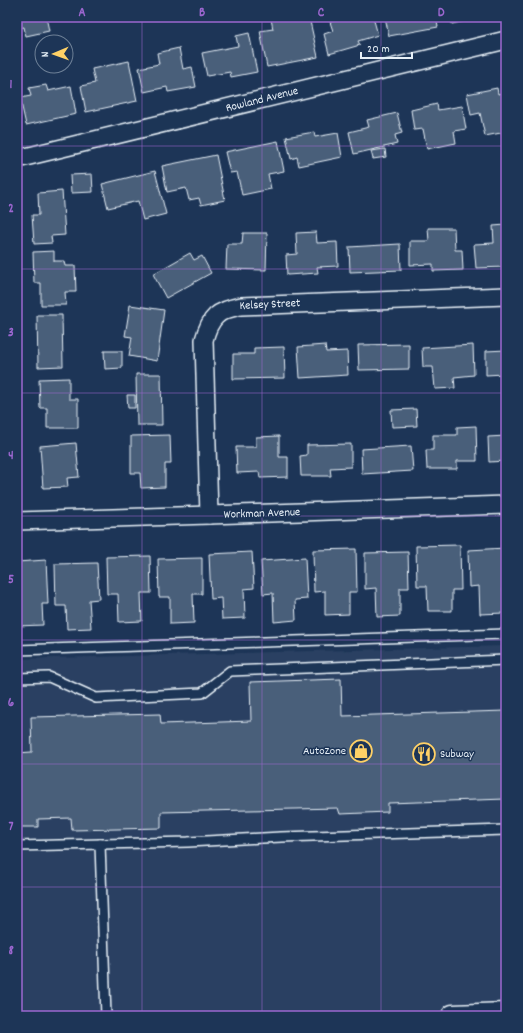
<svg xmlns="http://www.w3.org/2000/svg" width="523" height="1033" font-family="Dekko,sans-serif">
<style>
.built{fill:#2a4162}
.building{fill:#495e7a;stroke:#e8f1f8}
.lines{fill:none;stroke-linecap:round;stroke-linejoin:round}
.lane-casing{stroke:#e8f1f8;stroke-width:12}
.street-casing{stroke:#e8f1f8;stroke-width:20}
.secondary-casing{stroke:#e8f1f8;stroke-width:25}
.lane{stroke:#1d3557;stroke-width:9}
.street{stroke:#1d3557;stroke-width:17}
.secondary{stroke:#1d3557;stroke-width:22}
.grid{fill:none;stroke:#9c67d0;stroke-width:1;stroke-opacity:0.55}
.labels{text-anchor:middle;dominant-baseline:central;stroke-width:3;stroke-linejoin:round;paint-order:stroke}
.street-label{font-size:12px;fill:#e8f1f8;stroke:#1d3557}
.poi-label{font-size:12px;fill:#e8f1f8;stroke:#1d3557;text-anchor:end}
.neatline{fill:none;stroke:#9c67d0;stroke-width:1.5}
.grid-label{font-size:13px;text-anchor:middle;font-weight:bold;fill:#9c67d0}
</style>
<rect width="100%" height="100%" fill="#1d3557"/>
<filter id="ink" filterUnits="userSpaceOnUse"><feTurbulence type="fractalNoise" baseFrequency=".025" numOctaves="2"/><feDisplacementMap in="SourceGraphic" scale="8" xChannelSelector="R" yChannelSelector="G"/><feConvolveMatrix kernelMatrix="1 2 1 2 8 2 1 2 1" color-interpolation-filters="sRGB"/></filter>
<g filter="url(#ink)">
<path class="built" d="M506,646V1016H17V659Z"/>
<g class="building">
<path d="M17,17H46L49,31L26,36L24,27L17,28Z"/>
<path d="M281,17H309L318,57L267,67L260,31L273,29L271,19Z"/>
<path d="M347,17H373L378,35L358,41L360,45L329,54L324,34L333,31L330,22Z"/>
<path d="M385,17H436L438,27L389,36Z"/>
<path d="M450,17H479V18L452,24Z"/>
<path d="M249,33L257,72L231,77L230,72L207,76L202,53L238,46L236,36Z"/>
<path d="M179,48L183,69L192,67L196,87L168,92L167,87L144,92L139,68L159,64L157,53Z"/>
<path d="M129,61L137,101L86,112L81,86L95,83L92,69Z"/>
<path d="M46,85L48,91L71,86L76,114L26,125L20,98L31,96L29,88Z"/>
<path d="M497,88L498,94L506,92V118H504L506,132L485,136L480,113L471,115L467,94Z"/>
<path d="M437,104L438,110L462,106L466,129L454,131L456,143L427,149L423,129L414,130L411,110Z"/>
<path d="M397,113L402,133L395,135L397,144L354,154L349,132L369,127L367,120Z"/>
<path d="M314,132L315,137L338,133L342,157L299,166L297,157L291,159L286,137Z"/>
<path d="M278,141L284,171L268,174L271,189L242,195L237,172L230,173L225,152Z"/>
<path d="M385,149L386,157L373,159L371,151Z"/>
<path d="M216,155L225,200L201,205L199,198L189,200L186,188L167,192L162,166Z"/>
<path d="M155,171L166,214L143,220L138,201L108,208L102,184Z"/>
<path d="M92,174L93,192L71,193L70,175Z"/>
<path d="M62,191L65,235L51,236L52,243L34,244L32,215H39L38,193Z"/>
<path d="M506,225V267L476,268L474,244L494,243L493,226Z"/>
<path d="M428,228H454L455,250H462L463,270L433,271V264L410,265V241H429Z"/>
<path d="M316,232L317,243L337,242L338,266L317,267L318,273L287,275L286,255L297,254L296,233Z"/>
<path d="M243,233H267L266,270L226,269L227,244H242Z"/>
<path d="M400,244L401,270L350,272L349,247Z"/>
<path d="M54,251V261H64L65,266H75L76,292H65L66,305H41V283H34L33,252Z"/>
<path d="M190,253L194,260L202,256L211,273L166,298L153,274Z"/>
<path d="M130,305L164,310L157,361L129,356L132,337L125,336Z"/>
<path d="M37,315H62L63,366L38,367Z"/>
<path d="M409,344V369L359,370L358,345Z"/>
<path d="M325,345L326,352L347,351L348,375L300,378L298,347Z"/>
<path d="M473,345L474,375L454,377L455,388L435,389L433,367H423L422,348Z"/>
<path d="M284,347L285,378L233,379V354H254V348Z"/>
<path d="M506,350V389H505L504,374L486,375V351Z"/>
<path d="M104,351H122V368L105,369Z"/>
<path d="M136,374H161L162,425H137Z"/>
<path d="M69,378V399H78V428H47V408H40L39,379Z"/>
<path d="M127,395H135V408H128Z"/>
<path d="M416,409L417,426L392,427L391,410Z"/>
<path d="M476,426L477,461H457V469H427L426,450H433V435H457V427Z"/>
<path d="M170,435L171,464H165V487L141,488L140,473H131V436Z"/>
<path d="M279,436V457H288V477L260,478L259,472L237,473L236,447H256V437Z"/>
<path d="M506,436V461L489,462L488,437Z"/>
<path d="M76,443L79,477L67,478L68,487L43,488L40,446Z"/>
<path d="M351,444V467L330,468L331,476H301L300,456L307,455V445Z"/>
<path d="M411,446L413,471L362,474L361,449Z"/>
<path d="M460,545L461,590H452V611H428L427,586H417L416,546Z"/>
<path d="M506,548V586H503L504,613L480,614L479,586L469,587L468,550Z"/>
<path d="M356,549L357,592H349V614L325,615V591L314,592L313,550Z"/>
<path d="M252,552L254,588L244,589L245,618L222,619L221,598L211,599L209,554Z"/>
<path d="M408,552L409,588H400V616L377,617L376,588L365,589V553Z"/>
<path d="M150,556L151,593H141L142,621L119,622L118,594H107L106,557Z"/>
<path d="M202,558V594H193L194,623L170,624V597H159L158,559Z"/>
<path d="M305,558L307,599L295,600L296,620L274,622L273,593L263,594L261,561Z"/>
<path d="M46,560L48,604H42L43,625L17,626V562Z"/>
<path d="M97,563L99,599L89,600L91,628L67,629L66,606H56L55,564Z"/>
<path d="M341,679L342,716L506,711V799L388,803V812L340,814L338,808L161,812V828L72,830L71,818L38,819V827H17V753L32,752L31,717L160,714L161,724L251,721L250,682Z"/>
</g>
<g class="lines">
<g class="lane-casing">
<g id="lane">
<path d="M17,650L506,634"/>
<path d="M17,678L49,677L96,698L202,693L230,671L506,660"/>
<path d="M100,844L106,1016"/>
<path d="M17,846L188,842L281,837L506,830"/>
</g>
</g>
<g class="street-casing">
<g id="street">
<path d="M17,159L506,40"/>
<path d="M209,515L204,340C210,317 218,310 241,306L506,296"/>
<path d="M17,521L209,515L506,505"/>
</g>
</g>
<g class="secondary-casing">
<path id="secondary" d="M453,1016L506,1014"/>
</g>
<use href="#lane" class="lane"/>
<use href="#street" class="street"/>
<use href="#secondary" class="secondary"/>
</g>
</g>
<path class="grid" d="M142,17V1016M262,17V1016M381,17V1016M17,146H506M17,269H506M17,393H506M17,516H506M17,640H506M17,764H506M17,887H506"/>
<defs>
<g id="shop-ring" transform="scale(1.15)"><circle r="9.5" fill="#1d3557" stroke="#ffd166" stroke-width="1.5"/><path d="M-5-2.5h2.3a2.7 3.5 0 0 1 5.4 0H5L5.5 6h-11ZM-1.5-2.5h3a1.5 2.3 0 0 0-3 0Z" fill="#ffd166"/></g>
<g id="restaurant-ring" transform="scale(1.15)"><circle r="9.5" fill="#1d3557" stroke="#ffd166" stroke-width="1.5"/><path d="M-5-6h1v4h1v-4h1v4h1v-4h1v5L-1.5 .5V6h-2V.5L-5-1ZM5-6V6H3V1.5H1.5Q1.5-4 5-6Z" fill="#ffd166"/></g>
</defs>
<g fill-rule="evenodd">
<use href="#shop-ring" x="361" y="751"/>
<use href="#restaurant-ring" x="424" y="754"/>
</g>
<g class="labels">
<g class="street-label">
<text transform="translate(262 100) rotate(-14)">Rowland Avenue</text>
<text transform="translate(270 305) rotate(-3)">Kelsey Street</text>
<text transform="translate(262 514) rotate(-2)">Workman Avenue</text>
</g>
<g class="poi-label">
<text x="346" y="751">AutoZone</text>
<text x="440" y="754" text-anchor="start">Subway</text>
</g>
</g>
<rect width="523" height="1033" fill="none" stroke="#1d3557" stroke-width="44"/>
<g transform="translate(54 54) rotate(268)"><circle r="19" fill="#1d3557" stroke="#6e8097"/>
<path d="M0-3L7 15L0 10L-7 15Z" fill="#ffd166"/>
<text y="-6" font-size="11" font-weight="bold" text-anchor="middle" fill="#e8f1f8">N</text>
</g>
<path d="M361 52v6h51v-6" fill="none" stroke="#e8f1f8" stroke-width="2"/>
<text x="367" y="52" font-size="12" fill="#e8f1f8" stroke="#1d3557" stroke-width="3" paint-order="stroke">20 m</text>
<rect x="22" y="22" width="479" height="989" class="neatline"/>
<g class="grid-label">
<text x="82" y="16">A</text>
<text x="202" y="16">B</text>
<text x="321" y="16">C</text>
<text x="441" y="16">D</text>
<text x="11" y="88">1</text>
<text x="11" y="212">2</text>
<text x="11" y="336">3</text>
<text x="11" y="459">4</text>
<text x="11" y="583">5</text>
<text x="11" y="706">6</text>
<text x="11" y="830">7</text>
<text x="11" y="954">8</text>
</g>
</svg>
